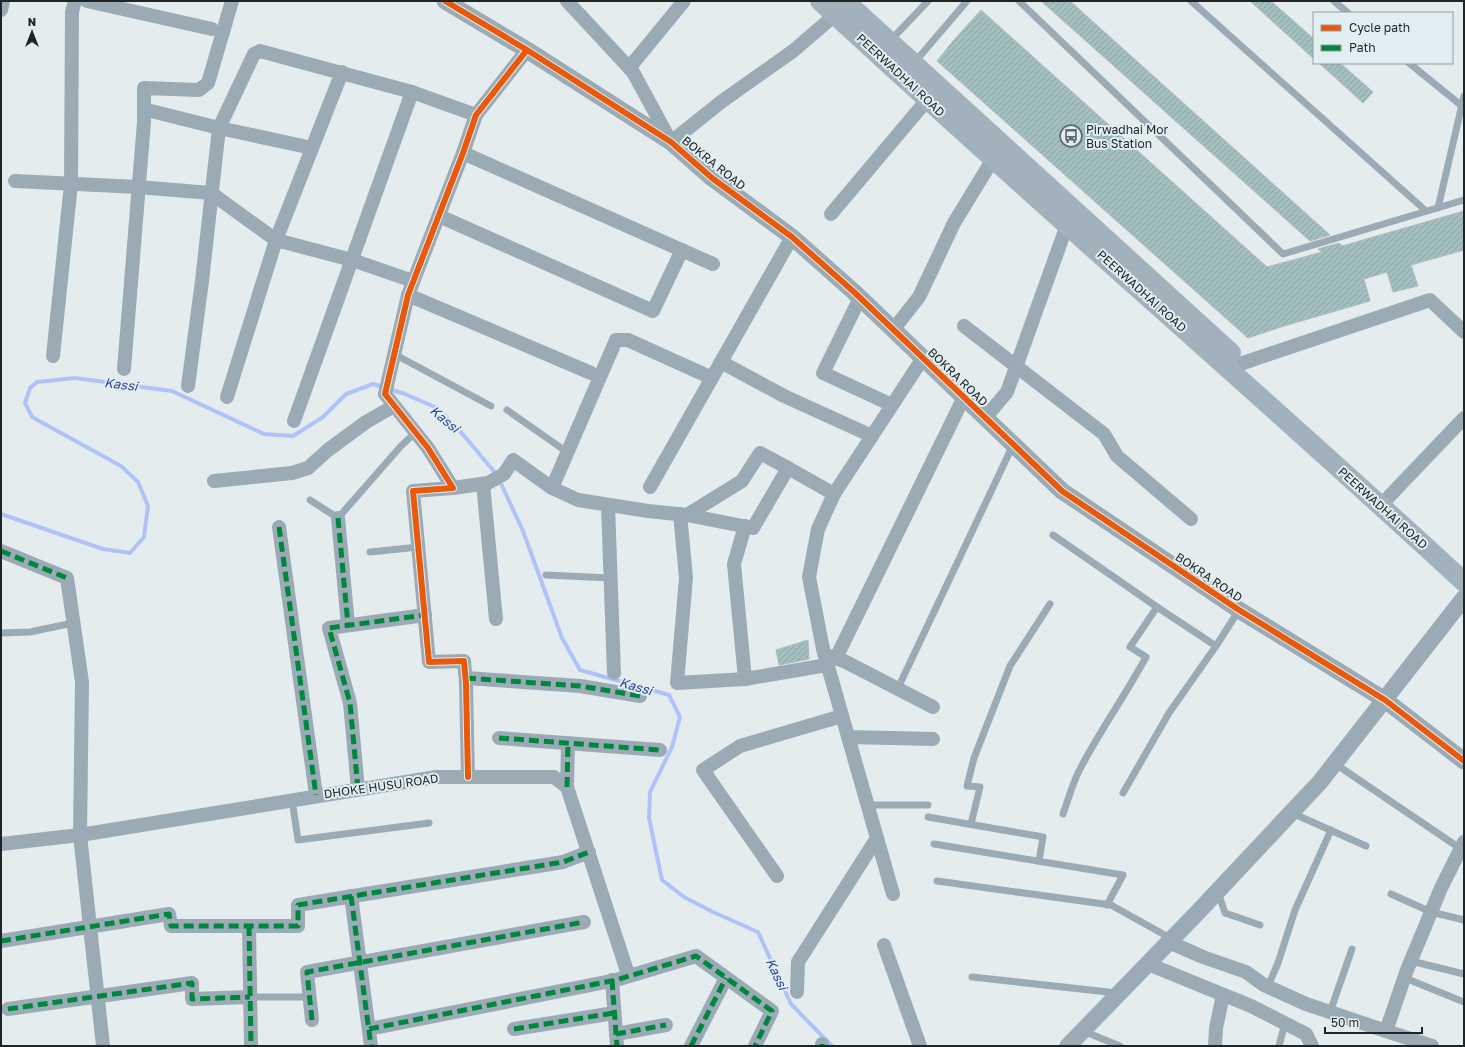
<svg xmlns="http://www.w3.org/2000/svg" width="1465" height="1047" font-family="'Golos Text',sans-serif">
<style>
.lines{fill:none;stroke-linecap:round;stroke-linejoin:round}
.stream{stroke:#afc3f8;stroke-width:4}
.building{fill:url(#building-hatch);stroke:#b4b9ba}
.service{stroke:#9babb6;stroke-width:7}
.minor{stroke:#9babb6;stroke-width:14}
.tertiary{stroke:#9babb6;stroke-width:17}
.secondary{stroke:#a2b2bd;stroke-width:20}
.quiet{stroke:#00873e;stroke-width:5;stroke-dasharray:10 5;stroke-linecap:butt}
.cycleway-casing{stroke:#e1eef2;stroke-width:8}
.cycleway{stroke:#e8590c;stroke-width:6}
.labels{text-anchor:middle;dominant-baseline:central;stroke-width:4;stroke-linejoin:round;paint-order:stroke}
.street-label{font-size:12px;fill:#1f2425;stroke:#e1eef2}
.poi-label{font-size:12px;fill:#1f2425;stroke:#e1eef2;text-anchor:start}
.water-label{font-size:13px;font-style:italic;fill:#304599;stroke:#e1eef2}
</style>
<defs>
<pattern id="building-hatch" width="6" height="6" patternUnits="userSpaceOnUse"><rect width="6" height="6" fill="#a3bfbf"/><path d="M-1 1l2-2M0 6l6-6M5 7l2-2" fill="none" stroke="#8ca4a4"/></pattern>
</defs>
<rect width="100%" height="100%" fill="#e5ecee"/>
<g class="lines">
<path class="stream" d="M1,514L103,549L130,553L144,537L148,506L138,482L121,466L32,417L25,403L30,388L37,382L75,378L172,391L264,434L293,436L323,417L346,394L373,384L405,394L437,408L460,431L497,475L523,531L562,638L580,670L669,695L680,717L672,747L650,792L649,818L662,880L684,897L713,912L758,932L791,1004L832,1046"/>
</g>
<g class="building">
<path d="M1041,1H1070L1330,235L1310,241Z"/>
<path d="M1250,1H1271L1314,39V59Z"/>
<path d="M981,10L1267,267L1322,252L1318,249L1339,243L1342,246L1464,211V250L1411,265L1418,286L1393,292L1387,272L1364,279L1370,301L1284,326L1248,338L937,61L953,41Z"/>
<path d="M1319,63H1340L1373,92L1363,103Z"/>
<path d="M808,640L809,659L779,665L776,650Z"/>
</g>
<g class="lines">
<g class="service">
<path d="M1019,1L1283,254L1464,200"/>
<path d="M1191,1L1426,211"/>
<path d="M1334,1L1348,13"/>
<path d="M890,41L928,1"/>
<path d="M914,63L967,1"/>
<path d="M1409,63L1462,106"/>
<path d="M1438,208L1464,96"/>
<path d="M394,354L491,406"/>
<path d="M507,410L567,452"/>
<path d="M310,500L338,518L401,446L415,433"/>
<path d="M1053,535L1157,607L1130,647L1146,657C1125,696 1099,732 1079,771C1072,785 1068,800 1063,814"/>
<path d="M370,552L419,547"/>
<path d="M546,575L610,578"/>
<path d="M1157,607L1216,646"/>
<path d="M1,633L30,632L73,623"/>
<path d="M898,688L1013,445"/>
<path d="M1334,763L1461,849"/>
<path d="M1123,793L1169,713L1216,646L1239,610"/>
<path d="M292,800L298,840L429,823"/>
<path d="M868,805H928"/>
<path d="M1292,813L1366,846"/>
<path d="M928,817L1043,837L1039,861"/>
<path d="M971,824L980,787L967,786L974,758L1010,666L1050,604"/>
<path d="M934,844L1123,875L1107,905"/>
<path d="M937,881L1111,905L1172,939"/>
<path d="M1218,892L1225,913L1260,925"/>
<path d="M1391,894L1431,912L1464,920"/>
<path d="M1411,961L1464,974"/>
<path d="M972,977L1117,993"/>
<path d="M1405,978L1464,1002"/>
<path d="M1268,986L1278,963L1295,910L1331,830"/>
<path d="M250,997H310"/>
<path d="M1330,1012L1352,949"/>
<path d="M1083,1031L1120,1046"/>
<path d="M1279,1046L1285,1023"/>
</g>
<g class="minor">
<path d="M87,1L212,29"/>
<path d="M567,1L633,72L671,142L721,102L793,51L835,15"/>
<path d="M1,10L3,1"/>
<path d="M629,68L684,1"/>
<path d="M144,115V88L199,90L208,83L232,1"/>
<path d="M463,153L713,264"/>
<path d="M15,181L138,187L211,193L276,240L352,260L413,281"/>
<path d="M831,214L927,100"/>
<path d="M439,216L653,311L682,250"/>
<path d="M408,295L591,373"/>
<path d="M860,298L823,373L892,405"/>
<path d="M964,326L1104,434L1117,456L1191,519"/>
<path d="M893,330L919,297L954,223L993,159"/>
<path d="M53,356L71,184L72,12L75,1"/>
<path d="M721,362L784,396L872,436"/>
<path d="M1243,363L1430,300L1464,332"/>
<path d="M124,369L144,122V115L147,110L219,128L312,148"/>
<path d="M188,386L202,281L219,128L254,54L260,51L412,92L476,115"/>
<path d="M227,397L276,240L342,72"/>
<path d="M985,418L1007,392L1067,225"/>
<path d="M294,421L412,92"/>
<path d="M214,481L292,473L308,468L328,450L366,422L394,406"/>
<path d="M483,484L496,619"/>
<path d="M650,487L792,237"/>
<path d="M453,488L488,483L504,474L513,460L552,488L578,500L648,511L687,515L742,481L760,453L788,468L834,494"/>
<path d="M552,488L616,340H628L712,378"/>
<path d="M608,505L614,673"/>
<path d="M1381,505L1464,418"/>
<path d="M680,514L686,578L677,683L745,679"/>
<path d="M687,515L753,528L788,468"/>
<path d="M338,518L348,625"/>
<path d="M745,526L734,564L745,679L827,665"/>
<path d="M279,527L316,795"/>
<path d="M1,551L67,578L82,682L80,835L103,1046"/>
<path d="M829,656L844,661L933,707"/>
<path d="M836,658L964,397"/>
<path d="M466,678L580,686L640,696"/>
<path d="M848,737L933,739"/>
<path d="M499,738L660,750"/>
<path d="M468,777L466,684L464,661L429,662L413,491L453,488L428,448L385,394L408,295L463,153L476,115L527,50"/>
<path d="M567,787L568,743"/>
<path d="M358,789L350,703L329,628L425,615"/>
<path d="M1,844L80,835L436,777H554L567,787L627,971"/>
<path d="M777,876L703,770L740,746L842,716"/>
<path d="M893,894L823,649L809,577L818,529L834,494L923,358"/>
<path d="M351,896L371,1046"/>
<path d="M249,926L251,1046"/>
<path d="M1,941L169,914L171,926H298V905L563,862L589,852"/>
<path d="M1169,942L1203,957L1246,972L1264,985L1306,1004L1386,1031"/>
<path d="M884,945L920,1046"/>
<path d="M1148,964L1251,1006L1306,1034L1312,1046"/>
<path d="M612,980L617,1046"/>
<path d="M797,992L798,962L877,838"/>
<path d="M8,1009L192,983V999L250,997"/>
<path d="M312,1020L307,972L584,922"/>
<path d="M369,1029L616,980L696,956L772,1011L755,1046"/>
<path d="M514,1029L614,1013"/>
<path d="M616,1034L666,1025"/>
<path d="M691,1046L726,978"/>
<path d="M822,1046V1044"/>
<path d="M1215,1046L1216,1028L1223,995"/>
<path d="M1432,1046L1386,1031L1407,970L1441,888L1464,842"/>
</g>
<g class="tertiary">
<path d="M445,1L527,50L671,142L712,178L792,237L854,292L1062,491L1239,610L1385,700L1464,761"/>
<path d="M1068,1046L1198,912L1320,782L1464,598"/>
</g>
<g class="secondary">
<path d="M820,1C1032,198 1252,386 1464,582"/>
<path d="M845,1L1231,353"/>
</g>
<g class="quiet">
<path d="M338,518L348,625"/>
<path d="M279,527L316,795"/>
<path d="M1,551L67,578"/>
<path d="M466,678L580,686L640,696"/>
<path d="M499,738L660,750"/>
<path d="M567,787L568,743"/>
<path d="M358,789L350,703L329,628L425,615"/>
<path d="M351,896L371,1046"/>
<path d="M249,926L251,1046"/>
<path d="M1,941L169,914L171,926H298V905L563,862L589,852"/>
<path d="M612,980L617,1046"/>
<path d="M8,1009L192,983V999L250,997"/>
<path d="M312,1020L307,972L584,922"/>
<path d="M369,1029L616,980L696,956L772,1011L755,1046"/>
<path d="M514,1029L614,1013"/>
<path d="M616,1034L666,1025"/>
<path d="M691,1046L726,978"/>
<path d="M822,1046V1044"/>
</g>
<g class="cycleway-casing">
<g id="cycleway">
<path d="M445,1L527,50L671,142L712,178L792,237L854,292L1062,491L1239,610L1385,700L1464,761"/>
<path d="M468,777L466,684L464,661L429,662L413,491L453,488L428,448L385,394L408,295L463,153L476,115L527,50"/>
</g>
</g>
<use href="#cycleway" class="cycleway"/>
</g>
<defs>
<g id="bus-ring" transform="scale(1.15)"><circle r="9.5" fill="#e1eef2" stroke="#646a6b" stroke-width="1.5"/><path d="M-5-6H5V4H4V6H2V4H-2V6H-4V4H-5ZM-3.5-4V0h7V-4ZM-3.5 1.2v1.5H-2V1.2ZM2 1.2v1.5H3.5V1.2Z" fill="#646a6b"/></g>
</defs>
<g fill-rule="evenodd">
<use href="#bus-ring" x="1071" y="136"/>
</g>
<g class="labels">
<g class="street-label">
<text transform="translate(901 75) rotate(43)">PEERWADHAI ROAD</text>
<text transform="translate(714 163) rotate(39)">BOKRA ROAD</text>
<text transform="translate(1142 291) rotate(42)">PEERWADHAI ROAD</text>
<text transform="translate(958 377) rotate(44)">BOKRA ROAD</text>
<text transform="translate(1383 508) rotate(42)">PEERWADHAI ROAD</text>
<text transform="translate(1209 577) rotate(34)">BOKRA ROAD</text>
<text transform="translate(381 786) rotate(-8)">DHOKE HUSU ROAD</text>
</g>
<g class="poi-label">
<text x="1086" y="129">Pirwadhai Mor<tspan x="1086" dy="14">Bus Station</tspan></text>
</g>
<g class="water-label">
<text transform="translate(121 384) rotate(7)">Kassi</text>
<text transform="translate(445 419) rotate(40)">Kassi</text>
<text transform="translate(636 686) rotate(16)">Kassi</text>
<text transform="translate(777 974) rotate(65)">Kassi</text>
</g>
</g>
<rect width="1465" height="1047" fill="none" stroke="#1f2425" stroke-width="4"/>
<rect x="1313" y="12" width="140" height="52" fill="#e1eef2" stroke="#939da0"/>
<rect x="1321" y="25" width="20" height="6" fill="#e8590c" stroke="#939da0"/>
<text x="1349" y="32" font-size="12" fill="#1f2425">Cycle path</text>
<rect x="1321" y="45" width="20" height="6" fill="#00873e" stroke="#939da0"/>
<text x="1349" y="52" font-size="12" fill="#1f2425">Path</text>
<g transform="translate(32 32)" stroke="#e1eef2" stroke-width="3" paint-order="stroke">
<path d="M0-3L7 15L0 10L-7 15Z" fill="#1f2425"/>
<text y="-6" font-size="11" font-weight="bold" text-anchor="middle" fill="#1f2425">N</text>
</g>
<path d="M1325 1027v6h97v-6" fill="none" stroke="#1f2425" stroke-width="2"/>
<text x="1331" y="1027" font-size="12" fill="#1f2425" stroke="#e1eef2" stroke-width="3" paint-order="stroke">50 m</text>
</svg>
